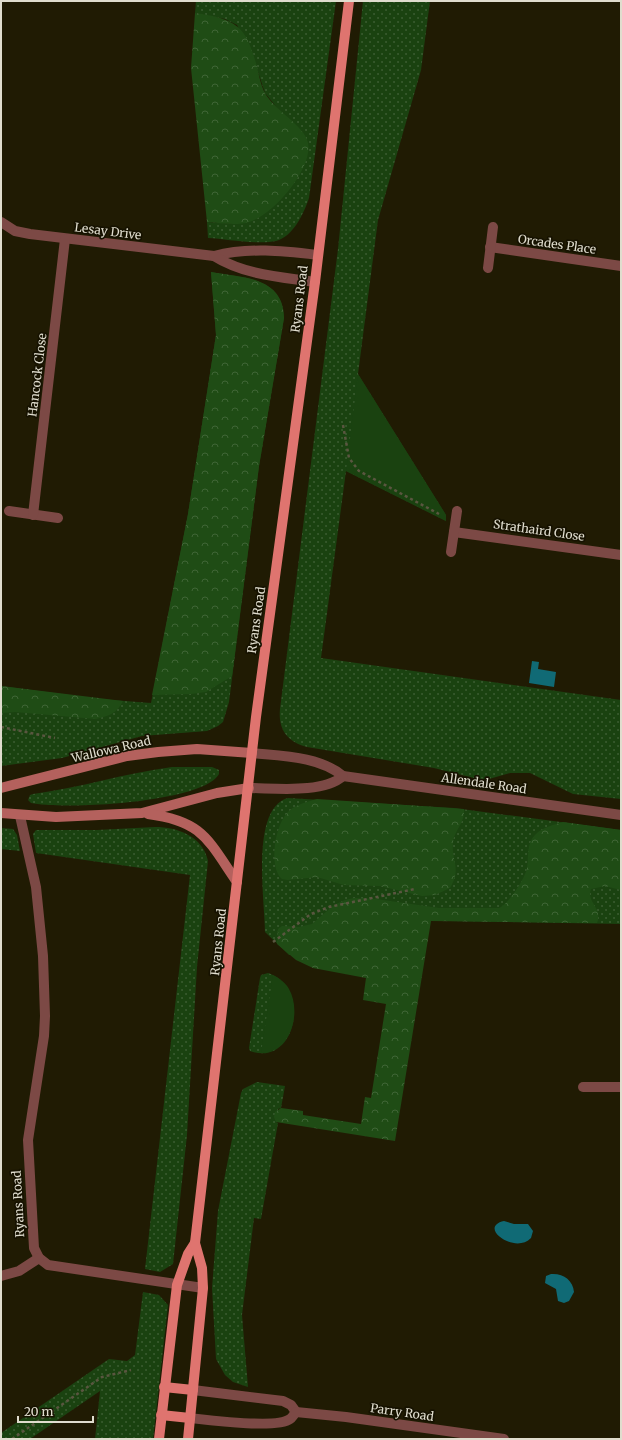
<svg xmlns="http://www.w3.org/2000/svg" width="622" height="1440" font-family="Merriweather,serif">
<style>
.grass{fill:url(#grass-dots)}
.forest{fill:url(#forest-crowns)}
.green{fill:#1a4210}
.water{fill:#106a75}
.lines{fill:none;stroke-linecap:round;stroke-linejoin:round}
.path{stroke:#5a5640;stroke-width:2.5;stroke-dasharray:3 3;stroke-linecap:butt}
.service{stroke:#7c4945;stroke-width:10}
.minor{stroke:#7c4945;stroke-width:10}
.tertiary{stroke:#7c4945;stroke-width:10}
.secondary{stroke:#b4615d;stroke-width:10}
.primary{stroke:#df746f;stroke-width:10}
.labels{text-anchor:middle;dominant-baseline:central;stroke-width:3.5;stroke-linejoin:round;paint-order:stroke}
.street-label{font-size:12px;fill:#e0ddce;stroke:#161200}
</style>
<defs>
<pattern id="grass-dots" width="8" height="8" patternUnits="userSpaceOnUse"><rect width="8" height="8" fill="#1a4210"/><path d="M2 2h.1M6 6h.1" fill="none" stroke="#3b5d32" stroke-width="1.8" stroke-linecap="round"/></pattern>
<pattern id="forest-crowns" width="20" height="18" patternUnits="userSpaceOnUse"><rect width="20" height="18" fill="#1f4c15"/><path d="M2 6a3 3 0 1 1 6 0M12 15a3 3 0 1 1 6 0" fill="none" stroke="#3f6536"/></pattern>
</defs>
<rect width="100%" height="100%" fill="#201b03"/>
<g class="grass">
<path d="M196,1H336L309,198C304,213 293,237 276,241C259,245 226,239 208,238L207,222L237,224L300,130L282,114L265,93L258,72L237,25L225,19L195,13Z"/>
<path d="M363,1H430L421,70L378,220L358,374L446,515V521L346,471L321,658L621,700V799L573,794L530,773H510L489,779H478L434,768L307,747C287,742 278,729 280,709L338,249Z"/>
<path d="M211,272C243,278 283,277 284,318L259,466L229,702L223,722L218,726L207,731L142,736L62,758L1,766V686L99,699L151,703L188,514L216,335Z"/>
<path d="M172,767H212L219,770V774C203,803 62,810 31,803L28,800L30,795L33,794C80,788 125,773 172,767Z"/>
<path d="M288,798L454,808L621,830V924L330,919L289,955L265,932C265,901 250,808 288,798Z"/>
<path d="M155,827C177,827 203,836 208,861L197,967L187,1135L173,1264L160,1272L145,1269L190,875L36,853L33,834L36,830H97Z"/>
<path d="M1,828L13,829L17,835L20,851L1,849Z"/>
<path d="M268,973C313,988 295,1068 250,1051L249,1048L260,978L261,975Z"/>
<path d="M257,1082L285,1086L281,1108L278,1109L276,1122L278,1123L261,1219L254,1218L242,1315L248,1387L233,1382L225,1375L216,1359L212,1288L218,1211L241,1093L243,1089Z"/>
<path d="M143,1292L159,1295L168,1305L153,1439H95L100,1391L30,1439H1V1433L109,1359L127,1361L135,1355Z"/>
</g>
<g class="forest">
<path d="M195,13C237,19 246,26 257,67C259,75 261,86 265,93C274,110 305,126 308,143C313,169 273,215 249,222C236,226 221,223 207,222L191,68Z"/>
<path d="M211,272C243,278 283,276 284,318L259,466L232,676L206,692L191,694L152,695L188,514L216,335Z"/>
<path d="M1,686L123,701C117,713 109,716 96,719L15,712L1,713Z"/>
<path d="M317,799L464,809C465,823 455,829 453,842C451,861 462,869 450,888L435,895L422,896L380,886L344,885L317,877L288,880L282,879C268,867 275,823 289,811C297,804 307,802 317,799Z"/>
<path d="M563,822L621,830V890L605,886L591,889C586,903 603,907 597,923L431,921L395,1141L276,1122L274,1117L275,1112L281,1108L303,1111V1115L361,1124L365,1097L371,1098L386,1004L363,1000L366,978L313,968L296,960L277,944L278,929L282,926L299,927L312,924L334,905L345,900L354,898L376,899L439,908H499C508,905 526,877 527,868C529,857 526,844 535,835C542,827 554,825 563,822Z"/>
</g>
<g class="green">
<path d="M358,374L446,515V521L346,471Z"/>
<path d="M273,975C279,978 286,983 289,989C302,1012 291,1053 261,1053Z"/>
</g>
<g class="water">
<path d="M532,661L539,662L538,669L556,672L554,687L529,683Z"/>
<path d="M504,1221L514,1224H528L533,1231L531,1238C515,1255 477,1227 504,1221Z"/>
<path d="M551,1274C563,1273 573,1280 574,1292L569,1301L564,1303L558,1301L556,1289L545,1283L546,1276Z"/>
</g>
<g class="lines">
<g class="path">
<path d="M343,425L349,458L359,471L439,514"/>
<path d="M1,727L55,738"/>
<path d="M273,942L311,914L329,907L415,889"/>
<path d="M12,1439L102,1377L131,1370"/>
</g>
<g class="service">
<path d="M20,816L36,887L43,956L45,1016L44,1036L28,1140L34,1248L39,1258L48,1265L203,1288"/>
<path d="M1,1276L19,1271L39,1258"/>
</g>
<g class="minor">
<path d="M1,222L15,231L30,234L214,256C249,247 283,251 318,255"/>
<path d="M490,247L621,266"/>
<path d="M214,256C244,275 281,277 315,282"/>
<path d="M488,268L493,227"/>
<path d="M9,511L58,518"/>
<path d="M33,515L65,239"/>
<path d="M454,532L621,555"/>
<path d="M451,552L457,511"/>
<path d="M583,1087H621"/>
<path d="M193,1390L283,1401L291,1405L296,1412"/>
<path d="M296,1412L346,1417L504,1439"/>
<path d="M190,1418C208,1420 277,1429 290,1419C292,1418 294,1414 296,1412"/>
</g>
<g class="tertiary">
<path d="M252,753C282,756 319,756 343,776L621,815"/>
<path d="M249,788C274,788 323,794 343,776"/>
</g>
<g class="secondary">
<path d="M1,788L127,756L158,752L197,749L252,753"/>
<path d="M1,813L56,817L142,813L217,793L249,788"/>
<path d="M148,814C203,821 208,840 237,882"/>
</g>
<g class="primary">
<path d="M164,1387L193,1390"/>
<path d="M161,1415L190,1418"/>
<path d="M159,1439L177,1285L188,1254L195,1243"/>
<path d="M188,1439L203,1288L202,1268L195,1243L256,717L315,282L349,1"/>
</g>
</g>
<g class="labels">
<g class="street-label">
<text transform="translate(108 231) rotate(7)">Lesay Drive</text>
<text transform="translate(557 244) rotate(8)">Orcades Place</text>
<text transform="translate(299 299) rotate(-83)">Ryans Road</text>
<text transform="translate(37 375) rotate(-83)">Hancock Close</text>
<text transform="translate(539 530) rotate(8)">Strathaird Close</text>
<text transform="translate(256 620) rotate(-82)">Ryans Road</text>
<text transform="translate(111 749) rotate(-13)">Wallowa Road</text>
<text transform="translate(484 783) rotate(8)">Allendale Road</text>
<text transform="translate(218 942) rotate(-84)">Ryans Road</text>
<text transform="translate(18 1204) rotate(-93)">Ryans Road</text>
<text transform="translate(402 1412) rotate(8)">Parry Road</text>
</g>
</g>
<rect width="622" height="1440" fill="none" stroke="#e0ddce" stroke-width="4"/>
<path d="M18 1416v6h75v-6" fill="none" stroke="#e0ddce" stroke-width="2"/>
<text x="24" y="1416" font-size="12" fill="#e0ddce" stroke="#161200" stroke-width="3" paint-order="stroke">20 m</text>
</svg>
